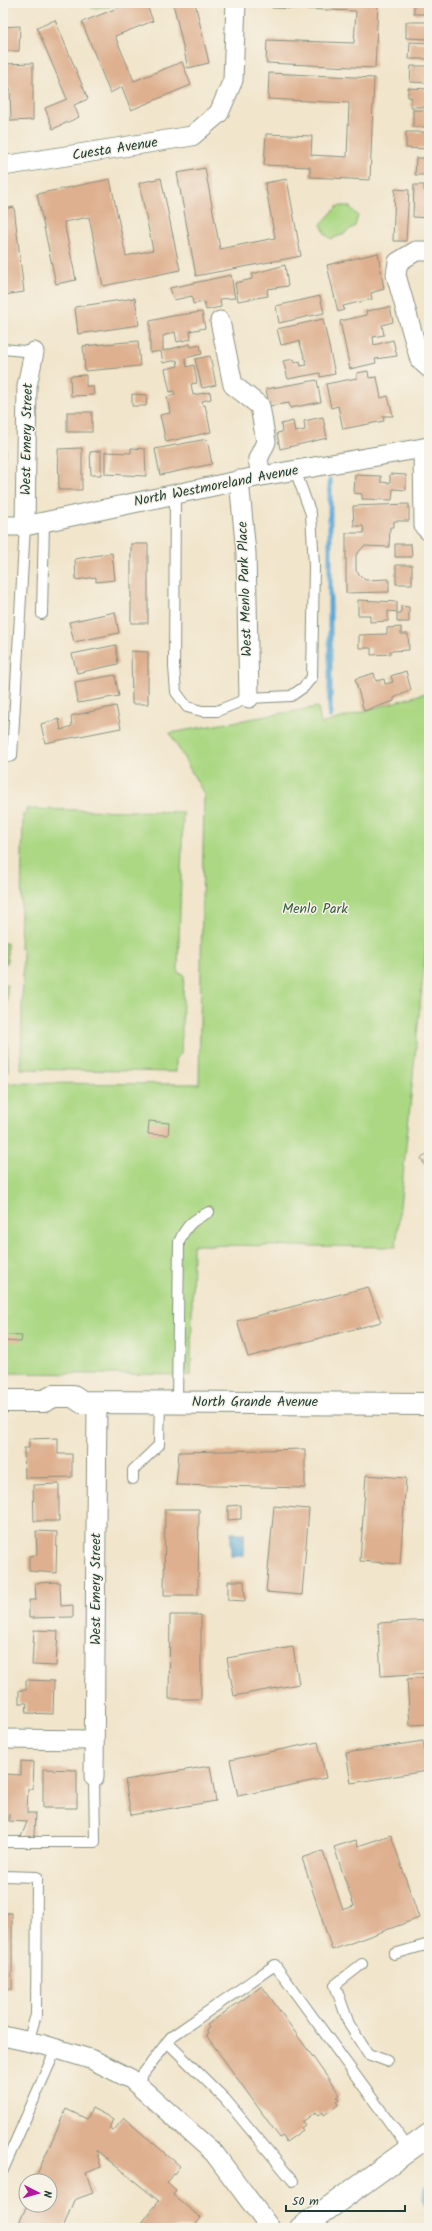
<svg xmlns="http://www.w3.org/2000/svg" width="432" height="2231" font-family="Kalam,sans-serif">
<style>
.green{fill:#acd884;stroke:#668a5c}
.water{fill:#5ca8d5;stroke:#3e7284}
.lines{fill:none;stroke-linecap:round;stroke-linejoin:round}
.stream{stroke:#5ca8d5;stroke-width:5}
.building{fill:#deb08f}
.lane-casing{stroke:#889180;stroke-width:12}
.street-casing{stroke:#889180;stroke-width:21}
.secondary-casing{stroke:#889180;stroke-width:24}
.lane{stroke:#fff;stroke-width:10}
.street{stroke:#fff;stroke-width:19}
.secondary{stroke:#fff;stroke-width:22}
.labels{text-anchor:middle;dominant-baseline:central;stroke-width:3;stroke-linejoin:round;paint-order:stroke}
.street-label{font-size:14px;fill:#1f3d34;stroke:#f7f3e8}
.park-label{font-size:14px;fill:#3b5c44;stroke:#f7f3e8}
</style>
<rect width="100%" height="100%" fill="#f7f3e8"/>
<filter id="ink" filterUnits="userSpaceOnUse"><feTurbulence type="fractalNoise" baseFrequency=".025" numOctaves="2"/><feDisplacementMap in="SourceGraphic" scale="8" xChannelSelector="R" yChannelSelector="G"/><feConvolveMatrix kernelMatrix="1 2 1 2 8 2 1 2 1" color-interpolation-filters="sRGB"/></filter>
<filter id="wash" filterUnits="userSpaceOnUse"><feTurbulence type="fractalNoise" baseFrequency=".012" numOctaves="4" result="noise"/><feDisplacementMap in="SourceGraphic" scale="16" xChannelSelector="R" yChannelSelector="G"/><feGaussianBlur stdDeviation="0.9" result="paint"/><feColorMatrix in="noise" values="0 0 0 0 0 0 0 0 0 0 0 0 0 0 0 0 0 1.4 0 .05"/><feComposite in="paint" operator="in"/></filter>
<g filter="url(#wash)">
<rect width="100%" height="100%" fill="#f1e5cb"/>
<g class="green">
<path d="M87,3H113L110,7L92,8Z"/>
<path d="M338,206H349L358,216L355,226L342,235L331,239L325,234L321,224Z"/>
<path d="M429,692V915L396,1247L193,1245L191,1375L3,1373V1083L199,1084L204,794L170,733L318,707L321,724Z"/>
<path d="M26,809L183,812L178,973L184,974L181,1053L176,1060V1072L21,1069L23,949H20L23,814L26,813Z"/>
<rect x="3" y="943" width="4" height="20"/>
<path d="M3,985H7L8,1072H3Z"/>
</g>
<rect class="water" x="231" y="1533" width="13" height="23"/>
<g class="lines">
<g class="stream">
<path d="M330,716V480"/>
<path d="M426,2187V2202L429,2209"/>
</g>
</g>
<g id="blocks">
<g class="building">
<path d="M130,3H146L153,21L115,36L134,81L182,62L191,85L131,110L122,87L110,93L82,22Z"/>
<path d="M173,3H195L209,63L188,68Z"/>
<path d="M273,3H378L375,68L266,63L267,40L354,43L356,11L272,8Z"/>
<rect x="414" y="3" width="15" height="11"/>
<path d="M55,20L88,99L74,105L79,117L53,129L45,108L67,99L37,28Z"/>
<path d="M406,22H429V39L406,38Z"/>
<path d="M20,26L19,51H3V27Z"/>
<path d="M410,42L429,43V59H409Z"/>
<path d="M33,63V120L11,121L10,88H3V64Z"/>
<path d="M411,66H429V83L410,82Z"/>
<path d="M269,73L374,78L370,180L310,177V167L264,165L266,134L312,136L311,155L347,157L349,103L268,99Z"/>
<path d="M408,88L429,89V107H411V97H408Z"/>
<rect x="413" y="110" width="16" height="17"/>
<path d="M406,132H429V149L406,148Z"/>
<path d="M416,158H429V175H415Z"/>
<path d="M205,168L220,249L275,238L265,183L287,179L301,256L196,276L177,173Z"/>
<path d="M161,178L180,270L103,286L89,217L64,222L76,280L56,284L37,194L110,179L126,256L153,250L139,183Z"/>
<path d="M414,185H424V191H429V218L413,217Z"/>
<path d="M395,189L409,190L406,241H393Z"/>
<path d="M14,207L24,292L4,295L3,209Z"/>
<path d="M378,253L384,289L371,293L372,299L343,306L344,310L338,312L327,265Z"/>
<path d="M285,265L288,286L267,289L268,296L238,301L235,283L252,279V274Z"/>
<path d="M231,275L235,298L220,299L221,307L206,310L204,302L193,304L192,296L174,300L170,288Z"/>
<path d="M320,296L324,313L279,323L276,306Z"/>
<path d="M135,298L139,325L78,334L75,307Z"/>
<path d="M390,307L393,322L382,325L384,335L373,337L374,345L393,340L397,356L375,359L376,363L350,369L340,321L367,315L366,311Z"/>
<path d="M202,312L205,328L190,331L191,339L177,342L175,332L163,336V351L190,344L191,347L200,345L202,354L185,358L187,367L194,365L197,383L191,384L193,395L210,392L211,399L202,401L203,405H205L211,432L166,442L160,415L170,413L167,397L175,395L174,391L170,392L165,369L178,366L177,360L163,363L161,351L150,353V321L172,316Z"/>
<path d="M323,319L335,374L320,377V373L288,379L283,361L294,359V363L300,361L301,366L307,365L299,341L281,345L277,329Z"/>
<path d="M138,341L140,366L85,371L83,346Z"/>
<path d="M210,356L216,385L202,388L195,359Z"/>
<path d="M368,371L369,378L377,377L381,398L388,396L393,416H383L384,421L343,429L338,406L331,408L326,384L357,378V373Z"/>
<path d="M86,375V386H93L94,395L71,396L70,376Z"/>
<path d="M317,380L321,402L290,408L289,403L269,406L266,389Z"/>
<path d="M132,394L147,395L146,406H132Z"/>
<rect x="67" y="412" width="25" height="20"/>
<path d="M323,417L327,438L280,449L277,433L282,432L281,424L293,421L295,432L305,430L304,421Z"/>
<path d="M207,439L212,464L160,475L155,449Z"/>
<path d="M82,448V490H59L58,449Z"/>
<path d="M131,448L145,449L146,476L105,474V452L131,453Z"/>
<rect x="3" y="451" width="2" height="39"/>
<path d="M101,451V475H91L90,452Z"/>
<path d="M390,474L406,475V490L393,489L392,500L362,499V494L354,493L355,475L381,476V482L390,483Z"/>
<path d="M409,504V521H394V527H390L389,547L364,546L356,555V571L365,580L389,579V592L346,593V533H364L363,526H354L353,506Z"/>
<rect x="131" y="544" width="17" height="79"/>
<path d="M395,544H411L412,557H395Z"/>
<path d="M112,553L115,580L96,582V577L76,580L75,559Z"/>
<rect x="396" y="565" width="16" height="19"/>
<path d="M358,600L397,602V612L388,611V621L370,622V615H358Z"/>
<path d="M401,606L409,607V622H397V613H401Z"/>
<path d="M115,612L119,633L74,642L69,622Z"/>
<path d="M401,627V634H408L409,650L390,651V654L371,655V648H359V635L387,634V628Z"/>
<path d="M116,645L118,664L77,673L72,654Z"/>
<path d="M131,651L148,652V704H132Z"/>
<path d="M406,671L411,690L394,698V701L364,711L355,679L374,673L376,681L384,679L385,684L393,682L391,676Z"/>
<path d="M115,675L119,696L78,703L75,682Z"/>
<path d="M116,706L121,728L45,743L41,724L59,719L61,730L72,726L71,716Z"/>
<path d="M149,1121L169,1123L168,1135L148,1134Z"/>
<path d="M429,1154V1173L421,1158Z"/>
<path d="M368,1287L381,1322L248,1357L237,1321Z"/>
<path d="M5,1335L22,1336L21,1342L5,1341Z"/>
<path d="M58,1438V1454H72V1477L25,1478L24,1448H29V1439Z"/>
<path d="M305,1449V1488L176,1485L179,1452Z"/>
<path d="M366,1475L406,1478L400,1564L360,1561Z"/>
<path d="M59,1484V1521H34L33,1485Z"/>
<path d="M241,1505V1519L228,1520V1506Z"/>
<path d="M274,1506L309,1509L302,1595L266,1592Z"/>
<path d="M165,1509H199L198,1595H164Z"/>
<path d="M36,1531L57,1532L56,1573L29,1571V1556L37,1555Z"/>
<path d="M228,1581H244L245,1601L228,1600Z"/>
<path d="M60,1582L61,1606L73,1605V1617L29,1618V1600H36L35,1583Z"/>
<path d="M170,1615H201V1699H169Z"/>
<path d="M429,1620V1673L381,1676L378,1623Z"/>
<path d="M34,1630L58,1631L56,1666L32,1665Z"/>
<path d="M293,1647L299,1684L234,1696L227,1658Z"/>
<path d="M429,1677V1724L410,1725L407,1679Z"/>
<path d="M26,1680L54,1681L53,1714L26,1713L27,1703H19V1690H26Z"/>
<path d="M423,1741L427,1771L351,1783L346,1753Z"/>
<path d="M318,1742L326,1778L238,1796L230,1760Z"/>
<path d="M21,1761L34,1762L33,1789H28L27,1813H35L34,1837H21L27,1822L9,1821V1814L3,1813V1774L21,1775Z"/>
<path d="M210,1766L216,1801L131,1815L125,1780Z"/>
<path d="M43,1769L77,1770V1808H43Z"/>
<path d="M391,1835L419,1918L332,1950L302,1858L323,1851L343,1910L354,1906L334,1847L356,1840L358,1846Z"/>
<rect x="3" y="1913" width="9" height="76"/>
<path d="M262,1986L340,2095L337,2097L340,2100L337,2102L338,2105L324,2115L323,2112L319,2115L316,2112L302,2122L305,2125L301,2128L303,2130L286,2142L283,2136L280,2138L206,2035L208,2034L206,2030L209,2028L207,2025Z"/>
<path d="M92,2108L113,2119L109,2129L113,2131L124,2118L180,2166L167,2183L176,2191L173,2195L201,2218L193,2228H138L159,2201L96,2150L101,2167L86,2173L93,2193L74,2200L63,2228H17L27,2205H50V2181H34L66,2109L87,2119Z"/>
</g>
</g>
</g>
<g filter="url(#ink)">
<use href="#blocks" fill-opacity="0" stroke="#889180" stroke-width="1"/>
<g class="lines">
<g class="lane-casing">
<g id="lane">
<path d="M3,349L34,352"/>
<path d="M175,494L174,667L176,692L187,707L202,711H217L249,698L291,696L304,687L312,677L314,566L311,514L295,470"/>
<path d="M42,614L44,522"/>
<path d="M3,758L12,756L25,526"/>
<path d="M177,1402L179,1242C186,1225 193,1220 209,1212"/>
<path d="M133,1479V1470L159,1445L160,1402"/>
<path d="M3,1842H95L94,1777"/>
<path d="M3,1876L37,1877L36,2015L28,2042"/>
<path d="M394,1954L429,1944"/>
<path d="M362,1964L335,1985L349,2024L368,2054L387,2061"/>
<path d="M167,2042L225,2099L293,2181"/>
<path d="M136,2083L171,2037L275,1965L409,2149"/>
<path d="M3,2170L56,2049"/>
</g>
</g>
<g class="street-casing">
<g id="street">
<path d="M3,166L192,136L219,113L233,80L236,3"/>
<path d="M429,251H416L398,262L396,275L420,360L429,368"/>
<path d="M220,321L233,385L260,406L266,442L258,459L261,476"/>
<path d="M423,448L424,526L429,531"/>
<path d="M239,480L246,553L249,698"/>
<path d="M3,526H25L256,477L429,447"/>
<path d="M25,526L27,386L34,352"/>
<path d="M3,1739L94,1740"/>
<path d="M94,1777L97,1402"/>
<path d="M3,2036L44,2045L93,2060L131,2079L214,2153L270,2228"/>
</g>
</g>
<g class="secondary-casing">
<g id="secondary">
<path d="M3,1401H44L54,1396H73L82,1402L429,1404"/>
<path d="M301,2228L429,2135"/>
</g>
</g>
<use href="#lane" class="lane"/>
<use href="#street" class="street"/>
<use href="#secondary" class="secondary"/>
</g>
</g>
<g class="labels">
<g class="street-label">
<text transform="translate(115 149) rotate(-9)">Cuesta Avenue</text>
<text transform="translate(27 439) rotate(-89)">West Emery Street</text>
<text transform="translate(216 486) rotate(-11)">North Westmoreland Avenue</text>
<text transform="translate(245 589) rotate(-92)">West Menlo Park Place</text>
<text x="255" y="1402">North Grande Avenue</text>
<text transform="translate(96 1589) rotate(-90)">West Emery Street</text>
</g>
<g class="park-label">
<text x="315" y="909">Menlo Park</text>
</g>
</g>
<rect width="432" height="2231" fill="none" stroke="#f7f3e8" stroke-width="16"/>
<g transform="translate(38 2193) rotate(96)"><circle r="19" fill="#f7f3e8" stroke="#a1aaa0"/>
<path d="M0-3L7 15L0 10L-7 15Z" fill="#b5179e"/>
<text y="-6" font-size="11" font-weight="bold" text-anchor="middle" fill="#1f3d34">N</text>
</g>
<path d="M286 2205v6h119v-6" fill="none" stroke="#1f3d34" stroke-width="2"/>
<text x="292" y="2205" font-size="12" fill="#1f3d34" stroke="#f7f3e8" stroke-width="3" paint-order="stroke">50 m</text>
</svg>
